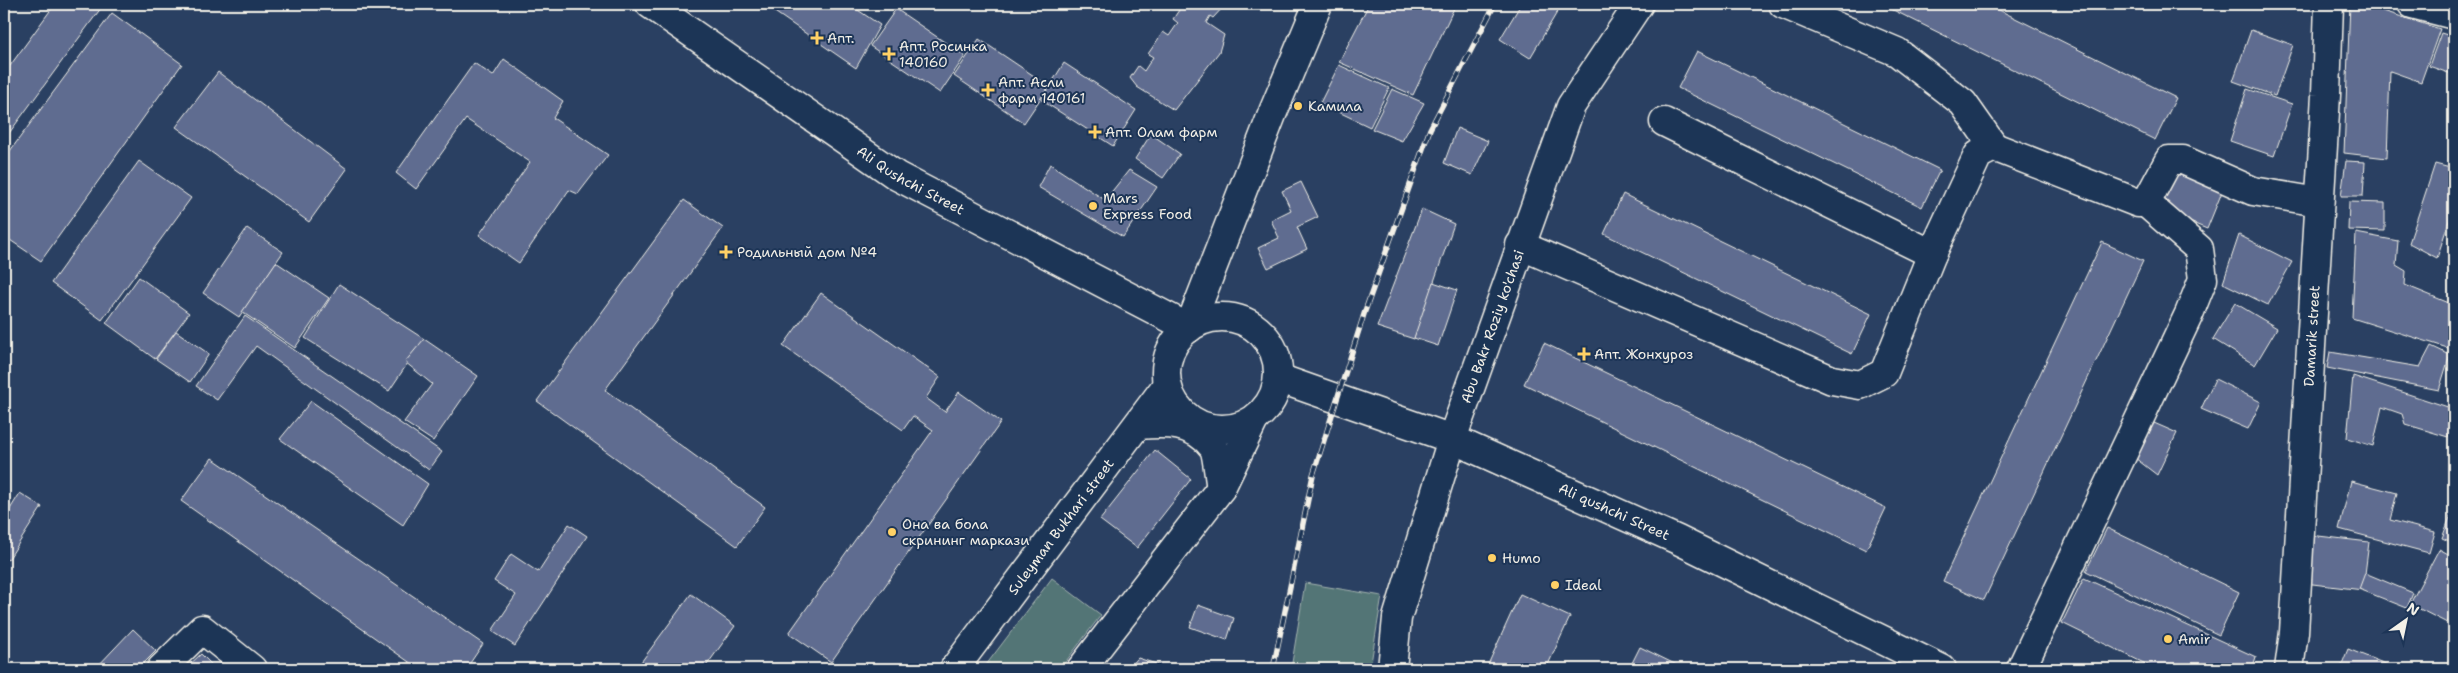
<svg xmlns="http://www.w3.org/2000/svg" width="2458" height="673" font-family="'Shantell Sans',sans-serif">
<style>
.green{fill:#537576;stroke:#a4b3af}
.building{fill:#5e6c90;stroke:#f4f1e8}
.lines{fill:none;stroke-linecap:round;stroke-linejoin:round}
.minor-casing{stroke:#f4f1e8;stroke-width:31}
.major-casing{stroke:#f4f1e8;stroke-width:31}
.minor{stroke:#1d3557;stroke-width:28}
.major{stroke:#1d3557;stroke-width:28}
.rail-casing{stroke:#f4f1e8;stroke-width:5.5}
.rail{stroke:#1d3557;stroke-width:4;stroke-dasharray:11;stroke-linecap:butt}
.poi-dot{fill:#ffd166;stroke:#1d3557;stroke-width:2}
.labels{text-anchor:middle;dominant-baseline:central;stroke-width:4;stroke-linejoin:round;paint-order:stroke}
.poi-label{font-size:14px;fill:#f4f1e8;stroke:#1d3557;text-anchor:start}
.street-label{font-size:14px;fill:#f4f1e8;stroke:#1d3557}
</style>
<rect width="100%" height="100%" fill="#2a4062"/>
<filter id="ink" filterUnits="userSpaceOnUse"><feTurbulence type="fractalNoise" baseFrequency=".02" numOctaves="2"/><feDisplacementMap in="SourceGraphic" scale="10" xChannelSelector="R" yChannelSelector="G"/><feConvolveMatrix kernelMatrix="1 2 1 2 8 2 1 2 1" color-interpolation-filters="sRGB"/></filter>
<g filter="url(#ink)">
<g class="green">
<path d="M1052,578L1101,615L1060,669H983Z"/>
<path d="M1305,583L1382,596L1370,669H1291Z"/>
</g>
<g class="building">
<path d="M55,4H104L4,140V74Z"/>
<path d="M763,4H849L880,25L856,68Z"/>
<path d="M1169,4L1225,5L1213,18L1210,16L1206,23L1224,35L1219,52L1174,110L1137,87L1130,78L1138,66L1144,71L1153,57L1148,54L1163,32L1169,36L1178,23L1173,19L1179,10Z"/>
<path d="M1369,4H1456L1413,95L1339,62Z"/>
<path d="M1521,4H1562L1530,58L1500,39Z"/>
<path d="M1881,4H1987L2176,98L2155,140Z"/>
<path d="M2267,4H2282L2280,9Z"/>
<path d="M2350,4H2361L2440,29L2421,82L2390,71L2387,158L2344,153Z"/>
<path d="M896,9L965,56L940,93L870,46Z"/>
<path d="M112,13L182,64L41,261L4,236V159Z"/>
<path d="M2251,30L2293,45L2275,96L2233,81Z"/>
<path d="M2441,33L2454,37V75L2429,66Z"/>
<path d="M979,39L1049,86L1024,123L954,76Z"/>
<path d="M1697,51L1940,170L1922,207L1678,88Z"/>
<path d="M504,59L563,101L553,118L608,155L578,194L569,190L519,263L479,235L530,162L466,119L416,189L396,173L474,63L493,76Z"/>
<path d="M1064,63L1136,110L1113,146L1041,100Z"/>
<path d="M1339,65L1389,88L1370,127L1320,103Z"/>
<path d="M218,72L347,169L309,222L176,127Z"/>
<path d="M1392,89L1424,103L1402,141L1372,129Z"/>
<path d="M2247,89L2292,104L2274,156L2230,141Z"/>
<path d="M1457,128L1488,141L1472,175L1444,163Z"/>
<path d="M1151,134L1180,154L1163,178L1135,159Z"/>
<path d="M139,161L191,198L102,320L51,283Z"/>
<path d="M2346,161L2365,162L2363,196H2341Z"/>
<path d="M1050,164L1105,200L1129,170L1157,187L1123,237L1038,187Z"/>
<path d="M2435,164L2454,169V205L2437,258L2409,243Z"/>
<path d="M2173,172L2222,192L2207,229L2158,209Z"/>
<path d="M1301,182L1318,217L1297,227L1307,249L1268,268L1258,248L1279,238L1271,220L1291,210L1282,191Z"/>
<path d="M1623,194L1871,314L1852,354L1604,234Z"/>
<path d="M684,200L723,228L605,390L765,507L737,546L537,401Z"/>
<path d="M2349,202L2385,203V231L2348,230Z"/>
<path d="M1422,209L1454,224L1414,339L1377,327Z"/>
<path d="M247,228L283,252L239,317L203,293Z"/>
<path d="M2356,233L2398,241L2396,265L2406,271L2405,285L2454,305V350L2352,318Z"/>
<path d="M2239,235L2292,262L2268,305L2223,283Z"/>
<path d="M2102,242L2143,261L1984,600L1943,581Z"/>
<path d="M276,262L329,298L295,348L242,312Z"/>
<path d="M139,277L189,313L155,359L106,323Z"/>
<path d="M1433,282L1457,290L1438,346L1414,338Z"/>
<path d="M339,284L424,339L389,391L305,338Z"/>
<path d="M821,293L940,377L926,398L945,412L959,392L1001,422L831,662L789,633L933,430L913,416L903,430L783,346Z"/>
<path d="M2235,303L2277,328L2255,365L2213,339Z"/>
<path d="M245,316L442,452L429,470L256,346L217,400L196,386Z"/>
<path d="M176,331L209,354L190,382L156,359Z"/>
<path d="M424,339L478,376L433,441L404,422L432,384L405,362Z"/>
<path d="M1544,343L1886,508L1866,550L1524,384Z"/>
<path d="M2431,346L2450,355L2439,390L2327,368L2330,352L2420,367Z"/>
<path d="M2353,376L2454,409V422L2448,437L2405,424L2402,414L2382,407L2373,446L2347,438Z"/>
<path d="M2215,379L2261,402L2248,429L2201,409Z"/>
<path d="M311,401L428,484L403,525L280,439Z"/>
<path d="M2154,423L2177,433L2157,475L2135,458Z"/>
<path d="M1155,450L1191,479L1137,548L1100,520Z"/>
<path d="M212,458L483,644L466,669H419L181,501Z"/>
<path d="M2351,481L2397,493L2390,520L2435,532L2429,553L2339,529Z"/>
<path d="M20,493L42,507L8,560L4,557V519Z"/>
<path d="M2454,507V543L2442,538Z"/>
<path d="M569,524L587,536L515,646L492,631L516,595L494,581L511,554L538,572Z"/>
<path d="M2107,528L2239,592L2219,635L2086,571Z"/>
<path d="M2310,535L2369,542L2363,590L2304,583Z"/>
<path d="M2439,549L2454,557V609L2447,623L2410,604Z"/>
<path d="M2365,573L2413,593L2407,608L2359,589Z"/>
<path d="M2084,578L2256,657L2252,669H2156L2062,623Z"/>
<path d="M691,594L735,626L704,669H636Z"/>
<path d="M1520,594L1570,617L1546,669H1486Z"/>
<path d="M1198,605L1234,618L1227,640L1190,627Z"/>
<path d="M133,629L156,651L138,669H95Z"/>
<path d="M1640,647L1685,669H1629Z"/>
<path d="M2348,649L2388,665L2386,669H2340Z"/>
<path d="M201,654L216,669H185Z"/>
<path d="M1138,658L1165,667L1163,669H1128Z"/>
</g>
<g class="lines">
<g class="minor-casing">
<g id="minor">
<path d="M1783,4L1897,52L1963,103L1994,147"/>
<path d="M2412,4L2454,15"/>
<path d="M1664,122L1932,254"/>
<path d="M1520,245L1832,380L1860,385L1884,373L1932,254L1978,155L1994,147L2138,203H2146L2169,160H2183L2253,191L2319,202"/>
<path d="M1189,328L1273,112L1318,4"/>
<path d="M161,669L202,629L252,669"/>
<path id="s1" d="M1392,669L1397,618L1452,439L1571,106L1639,4"/>
<path d="M2021,669L2189,314L2203,279L2199,249L2146,203"/>
<path id="s2" d="M2289,669L2294,632L2326,95L2329,4"/>
</g>
</g>
<g class="major-casing">
<g id="major">
<path id="s3" d="M650,4L897,176L1189,328"/>
<circle cx="1222" cy="373" r="56"/>
<path id="s4" d="M1278,378L1452,439L1678,540L1942,669"/>
<path d="M1138,425C1166,423 1193,421 1213,447C1217,453 1219,479 1221,488"/>
<path id="s5" d="M954,669L1167,385"/>
<path d="M1081,669L1221,488L1254,420"/>
</g>
</g>
<use href="#minor" class="minor"/>
<use href="#major" class="major"/>
<g class="rail-casing">
<path id="rail" d="M1273,669L1313,475L1365,311L1430,129L1495,4"/>
</g>
<use href="#rail" class="rail"/>
</g>
</g>
<g class="poi-dot">
<path d="M814.5 30.5h5v5h5v5h-5v5h-5v-5h-5v-5h5z"/>
<path d="M886.5 46.5h5v5h5v5h-5v5h-5v-5h-5v-5h5z"/>
<path d="M985.5 82.5h5v5h5v5h-5v5h-5v-5h-5v-5h5z"/>
<circle cx="1298" cy="106" r="5"/>
<path d="M1092.5 124.5h5v5h5v5h-5v5h-5v-5h-5v-5h5z"/>
<circle cx="1093" cy="206" r="5"/>
<path d="M723.5 244.5h5v5h5v5h-5v5h-5v-5h-5v-5h5z"/>
<path d="M1581.5 346.5h5v5h5v5h-5v5h-5v-5h-5v-5h5z"/>
<circle cx="892" cy="532" r="5"/>
<circle cx="1492" cy="558" r="5"/>
<circle cx="1555" cy="585" r="5"/>
<circle cx="2168" cy="639" r="5"/>
</g>
<g class="labels">
<g class="poi-label">
<text x="827" y="38">Апт.</text>
<text x="899" y="46">Апт. Росинка<tspan x="899" dy="16">140160</tspan></text>
<text x="998" y="82">Апт. Асли<tspan x="998" dy="16">фарм 140161</tspan></text>
<text x="1308" y="106">Камила</text>
<text x="1105" y="132">Апт. Олам фарм</text>
<text x="1103" y="198">Mars<tspan x="1103" dy="16">Express Food</tspan></text>
<text x="737" y="252">Родильный дом №4</text>
<text x="1594" y="354">Апт. Жонхуроз</text>
<text x="902" y="524">Она ва бола<tspan x="902" dy="16">скрининг маркази</tspan></text>
<text x="1502" y="558">Humo</text>
<text x="1565" y="585">Ideal</text>
<text x="2178" y="639">Amir</text>
</g>
<g class="street-label">
<text stroke="none"><textPath href="#s3" startOffset="315">Ali Qushchi Street</textPath></text>
<text stroke="none"><textPath href="#s1" startOffset="358">Abu Bakr Roziy ko'chasi</textPath></text>
<text stroke="none"><textPath href="#s2" startOffset="334">Damarik street</textPath></text>
<text stroke="none"><textPath href="#s4" startOffset="362">Ali qushchi Street</textPath></text>
<text stroke="none"><textPath href="#s5" startOffset="178">Suleyman Bukhari street</textPath></text>
</g>
</g>
<rect width="2458" height="673" fill="none" stroke="#1d3557" stroke-width="20"/>
<rect x="10" y="10" width="2438" height="653" fill="none" stroke="#f4f1e8" stroke-width="2" filter="url(#ink)"/>
<g transform="translate(2406 620) rotate(33)" stroke="#1d3557" stroke-width="4" paint-order="stroke">
<path d="M0-4L9 19L0 12L-9 19Z" fill="#f4f1e8"/>
<text y="-8" font-size="14" font-weight="bold" text-anchor="middle" fill="#f4f1e8">N</text>
</g>
</svg>
